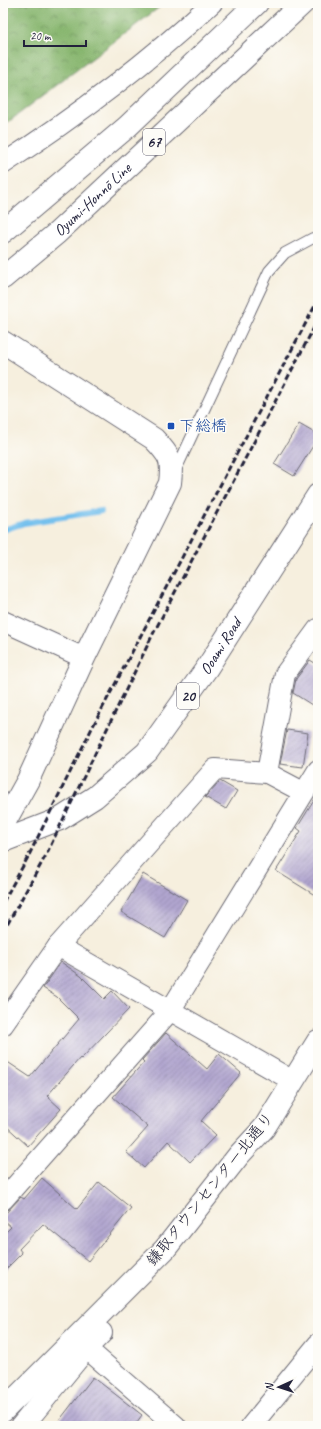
<svg xmlns="http://www.w3.org/2000/svg" width="321" height="1429" font-family="Caveat,'Klee One',sans-serif">
<style>
.forest{fill:url(#forest-crowns);stroke:#546c54}
.lines{fill:none;stroke-linecap:round;stroke-linejoin:round}
.stream{stroke:#73c0ed;stroke-width:6}
.building{fill:url(#building-hatch)}
.lane-casing{stroke:#6c6a74;stroke-width:12}
.street-casing{stroke:#6c6a74;stroke-width:22}
.secondary-casing{stroke:#6c6a74;stroke-width:24}
.primary-casing{stroke:#6c6a74;stroke-width:24}
.lane{stroke:#fff;stroke-width:10}
.street{stroke:#fff;stroke-width:20}
.secondary{stroke:#fff;stroke-width:22}
.primary{stroke:#fff;stroke-width:22}
.rail{stroke:#22223b;stroke-width:3;stroke-dasharray:6 3;stroke-linecap:butt}
.transit-dot{fill:#1a4fb4;stroke:#fdfcf7;stroke-width:1.5}
.labels{text-anchor:middle;dominant-baseline:central;stroke-width:3;stroke-linejoin:round;paint-order:stroke}
.shield{fill:#fdfcf7;stroke:#646373;stroke-width:1}
.shield-label{font-size:15px;font-weight:bold;fill:#22223b}
.street-label{font-size:16px;fill:#22223b;stroke:#fdfcf7}
.transit-label{font-size:16px;fill:#164399;stroke:#fdfcf7;text-anchor:start}
</style>
<defs>
<pattern id="forest-crowns" width="20" height="18" patternUnits="userSpaceOnUse"><rect width="20" height="18" fill="#87b66e"/><path d="M2 6a3 3 0 1 1 6 0M12 15a3 3 0 1 1 6 0" fill="none" stroke="#6e945c"/></pattern>
<pattern id="building-hatch" width="6" height="6" patternUnits="userSpaceOnUse"><rect width="6" height="6" fill="#b0a5cf"/><path d="M-1 1l2-2M0 6l6-6M5 7l2-2" fill="none" stroke="#8f86a9"/></pattern>
</defs>
<rect width="100%" height="100%" fill="#fdfcf7"/>
<filter id="ink" filterUnits="userSpaceOnUse"><feTurbulence type="fractalNoise" baseFrequency=".025" numOctaves="2"/><feDisplacementMap in="SourceGraphic" scale="8" xChannelSelector="R" yChannelSelector="G"/><feConvolveMatrix kernelMatrix="1 2 1 2 8 2 1 2 1" color-interpolation-filters="sRGB"/></filter>
<filter id="wash" filterUnits="userSpaceOnUse"><feTurbulence type="fractalNoise" baseFrequency=".012" numOctaves="4" result="noise"/><feDisplacementMap in="SourceGraphic" scale="16" xChannelSelector="R" yChannelSelector="G"/><feGaussianBlur stdDeviation="0.9" result="paint"/><feColorMatrix in="noise" values="0 0 0 0 0 0 0 0 0 0 0 0 0 0 0 0 0 1.4 0 .05"/><feComposite in="paint" operator="in"/></filter>
<g filter="url(#wash)">
<rect width="100%" height="100%" fill="#f6efde"/>
<path class="forest" d="M3,3H165L3,126Z"/>
<g class="lines">
<path class="stream" d="M3,530L24,523L101,511"/>
</g>
<g id="blocks">
<g class="building">
<path d="M299,424L318,435V438L294,476L274,464Z"/>
<path d="M310,660L318,665V696L312,705L293,693L296,679Z"/>
<path d="M287,730L308,733L303,767L280,764Z"/>
<path d="M220,781L237,791L226,809L205,797Z"/>
<path d="M318,794V897L276,871L301,831L297,828Z"/>
<path d="M143,874L187,900L165,938L121,912Z"/>
<path d="M61,962L81,976L104,999L112,991L129,1009L81,1059L80,1058L47,1096L61,1109L28,1146L3,1123V1059L30,1077L79,1019L57,997L43,988Z"/>
<path d="M166,1033L207,1069L219,1054L241,1073L201,1121L216,1135L190,1162L168,1141L144,1168L126,1152L148,1127L113,1097L144,1062L142,1060Z"/>
<path d="M42,1178L77,1209L99,1182L131,1208L88,1261L43,1224L19,1249L22,1253L3,1272V1233L4,1234L11,1227L3,1220V1216L21,1197L24,1199Z"/>
<path d="M93,1377L142,1415L134,1426H55Z"/>
</g>
</g>
</g>
<g filter="url(#ink)">
<use href="#blocks" fill-opacity="0" stroke="#6c6a74" stroke-width="1"/>
<g class="lines">
<g class="lane-casing">
<path id="lane" d="M175,472L269,271L285,253L313,238"/>
</g>
<g class="street-casing">
<g id="street">
<path d="M3,164C77,116 147,63 212,3"/>
<path d="M3,621L84,658"/>
<path d="M267,773L285,674L318,629"/>
<path d="M58,946L293,1081"/>
<path d="M3,1025L58,946L215,769L267,773L303,792"/>
<path d="M3,1200L170,1011L318,770"/>
<path d="M86,1348L176,1426"/>
<path d="M251,1426L318,1344"/>
</g>
</g>
<g class="secondary-casing">
<g id="secondary">
<path d="M3,342L154,439C170,456 173,460 170,483L84,658L28,780L3,825"/>
<path d="M3,1411L165,1249L239,1155L264,1128L318,1041"/>
<path d="M22,1426L86,1348L101,1333"/>
</g>
</g>
<g class="primary-casing">
<g id="primary">
<path d="M3,232L127,127L257,3"/>
<path id="s1" d="M3,278L57,233L303,3"/>
<path id="s2" d="M3,841L60,819L95,797L147,752L207,668L318,495"/>
</g>
</g>
<use href="#lane" class="lane"/>
<use href="#street" class="street"/>
<use href="#secondary" class="secondary"/>
<use href="#primary" class="primary"/>
<g class="rail">
<path d="M3,902L28,857L93,726L318,300"/>
<path d="M3,932L45,857L152,636L318,320"/>
</g>
</g>
</g>
<rect class="transit-dot" x="167" y="422" width="8" height="8" rx="2"/>
<g class="labels">
<g class="shield">
<rect x="143" y="129" width="22" height="26" rx="3"/>
<rect x="177" y="683" width="22" height="26" rx="3"/>
</g>
<g class="shield-label">
<text x="154" y="142">67</text>
<text x="188" y="696">20</text>
</g>
<g class="street-label">
<text stroke="none"><textPath href="#s1" startOffset="119">Oyumi-Honnō Line</textPath></text>
<text stroke="none"><textPath href="#s2" startOffset="300">Ooami Road</textPath></text>
<text transform="translate(210 1189) rotate(-51)">鎌取タウンセンター北通り</text>
</g>
<g class="transit-label">
<text x="179" y="426">下総橋</text>
</g>
</g>
<rect width="321" height="1429" fill="none" stroke="#fdfcf7" stroke-width="16"/>
<g transform="translate(279 1387) rotate(267)" stroke="#fdfcf7" stroke-width="3" paint-order="stroke">
<path d="M0-3L7 15L0 10L-7 15Z" fill="#22223b"/>
<text y="-6" font-size="11" font-weight="bold" text-anchor="middle" fill="#22223b">N</text>
</g>
<path d="M24 40v6h62v-6" fill="none" stroke="#22223b" stroke-width="2"/>
<text x="30" y="40" font-size="12" fill="#22223b" stroke="#fdfcf7" stroke-width="3" paint-order="stroke">20 m</text>
</svg>
